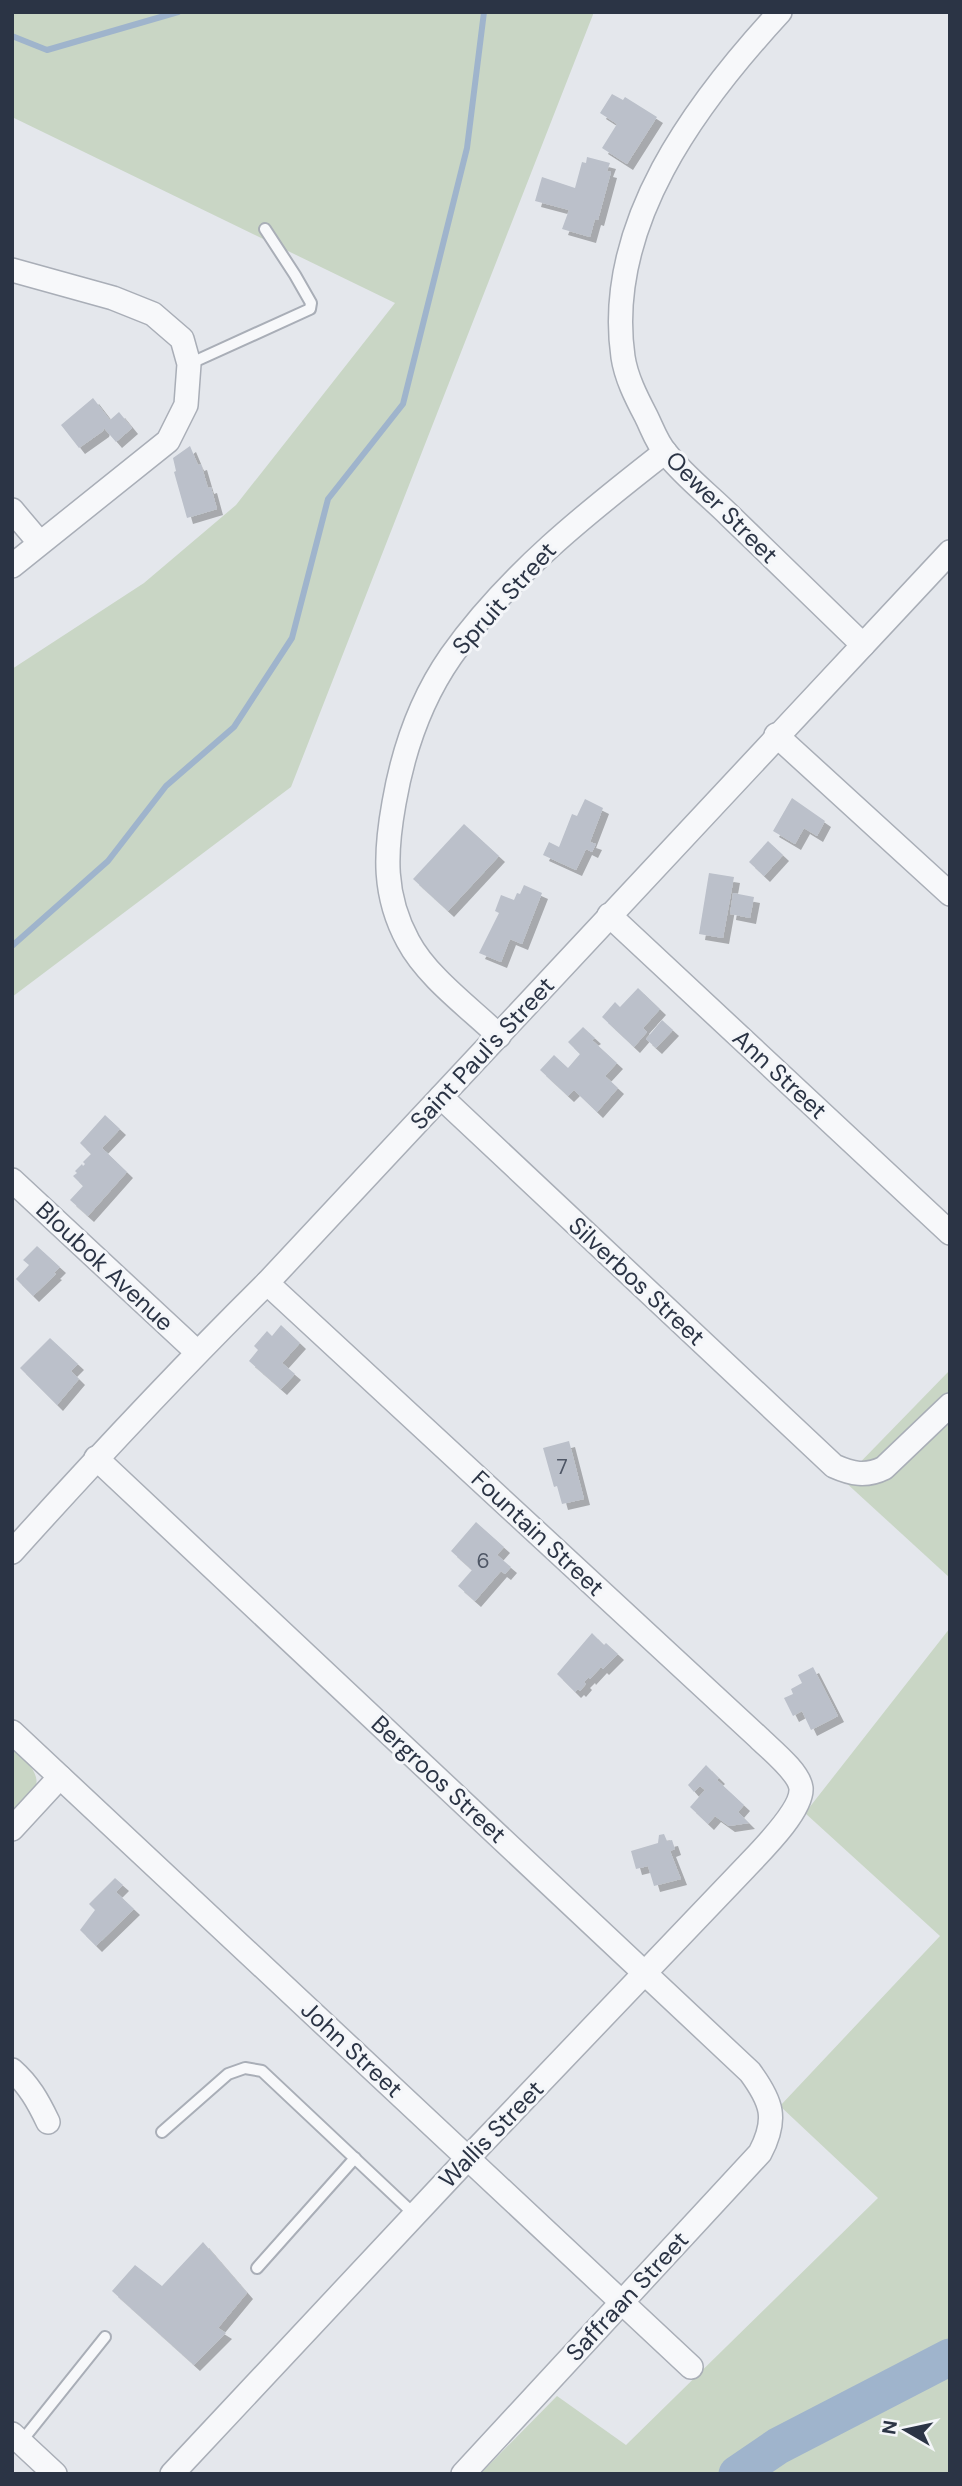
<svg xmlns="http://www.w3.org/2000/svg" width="962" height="2486" font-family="'DM Sans',sans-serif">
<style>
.green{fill:#c9d6c5}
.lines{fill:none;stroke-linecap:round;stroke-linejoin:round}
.stream{stroke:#9fb4cc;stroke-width:6}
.river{stroke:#9fb4cc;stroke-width:37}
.building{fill:#bbc0ca;filter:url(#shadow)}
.lane-casing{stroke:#a9aeb7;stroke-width:14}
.street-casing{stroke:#a9aeb7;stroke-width:26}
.lane{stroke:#f7f8fa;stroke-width:10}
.street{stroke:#f7f8fa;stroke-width:23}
.labels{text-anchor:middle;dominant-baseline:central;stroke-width:6;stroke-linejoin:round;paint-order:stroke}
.number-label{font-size:21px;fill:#4f5766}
.street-label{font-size:24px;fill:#2b3445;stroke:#f4f6f9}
</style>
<defs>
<filter id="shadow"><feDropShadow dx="6" dy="6" stdDeviation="0" flood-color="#0004"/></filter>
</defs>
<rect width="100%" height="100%" fill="#e4e7ec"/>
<g class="green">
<path d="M12,12H594L291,787L12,997V669L144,583L236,505L395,303L12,117Z"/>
<path d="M950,1370V1578L843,1480Z"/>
<path d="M950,1628V2474H480L557,2396L626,2445L878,2198L780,2106L940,1936L805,1813Z"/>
<path d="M12,1747C50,1782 39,1785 12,1822Z"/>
</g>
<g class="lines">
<g class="stream">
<path d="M12,36L47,50L178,12"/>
<path d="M12,946L108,861L166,786L234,727L292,638L328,499L403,404L467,148L484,12"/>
</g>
<path class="river" d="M737,2474L778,2446L950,2357"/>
</g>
<g class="building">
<path d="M612,94L623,100L625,97L657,117L627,164L602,148L617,124L600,113Z"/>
<path d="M587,157L610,163L607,171L611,172L598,220L595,219L590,237L562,229L569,210L535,201L542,177L575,188L582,162L586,163Z"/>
<path d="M93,398L110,420L119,412L132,428L116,442L104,428L103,431L79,448L61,425Z"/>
<path d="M190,446L198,465L201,464L208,488L211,487L217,509L187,518L174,472L176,471L173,458Z"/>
<path d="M792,798L825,821L817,836L804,828L795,844L773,831Z"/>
<path d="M585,799L603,808L590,842L596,844L592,852L586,849L576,870L543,855L549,842L559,847L572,814L577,816Z"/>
<path d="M464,824L499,856L448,911L413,879Z"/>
<path d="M768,841L783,855L764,876L749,862Z"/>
<path d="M709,873L734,877L723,938L699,934Z"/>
<path d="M524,885L542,893L522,944L510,939L501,962L479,953L499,913L495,911L501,895L514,900L517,893L520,894Z"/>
<path d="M733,893L754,897L750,918L730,914Z"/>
<path d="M638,988L660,1009L643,1028L647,1032L634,1047L602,1017L615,1002L620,1007Z"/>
<path d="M662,1020L673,1030L656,1048L646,1039Z"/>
<path d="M583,1027L595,1038L592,1040L617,1063L605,1076L618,1088L597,1112L574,1090L568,1096L540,1070L554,1055L568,1068L580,1054L568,1042Z"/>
<path d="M105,1115L120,1129L102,1148L127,1172L88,1216L70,1200L83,1186L73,1176L77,1173L75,1171L82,1164L83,1166L85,1164L83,1162L91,1154L80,1143Z"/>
<path d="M37,1246L60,1267L54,1273L56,1274L33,1296L16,1279L29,1265L23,1260Z"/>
<path d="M281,1325L300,1343L282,1363L295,1374L281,1389L249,1361L258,1350L254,1346L267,1331L272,1336Z"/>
<path d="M50,1338L78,1364L71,1371L79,1379L57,1405L20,1368Z"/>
<path d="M569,1441L584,1499L562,1504L557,1486L554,1487L543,1448Z"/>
<path d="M476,1522L504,1547L497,1555L511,1567L505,1574L501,1571L475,1601L458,1586L472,1570L451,1551Z"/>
<path d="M592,1633L604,1645L606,1643L618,1654L603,1669L601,1667L590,1679L589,1677L584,1682L586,1684L580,1691L578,1689L575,1692L557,1674Z"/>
<path d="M813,1667L838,1716L811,1730L802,1711L793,1716L784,1698L793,1694L791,1689L802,1683L798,1675Z"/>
<path d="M706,1765L719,1778L717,1780L744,1805L738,1812L749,1823L729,1826L715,1816L708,1824L690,1807L705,1790L700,1786L694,1792L688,1785Z"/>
<path d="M664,1834L667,1841L672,1840L675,1849L670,1851L681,1879L654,1886L648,1866L636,1869L631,1851L658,1843L659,1835Z"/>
<path d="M115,1878L123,1885L116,1892L134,1909L96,1946L80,1930L95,1910L89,1904Z"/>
<path d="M203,2242L247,2293L218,2328L226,2333L194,2365L112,2291L135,2265L162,2286Z"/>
</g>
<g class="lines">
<g class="lane-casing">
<g id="lane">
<path d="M189,364L310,309L311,303L295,275L265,229"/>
<path d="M162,2132L228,2074L245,2068L262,2071L415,2215"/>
<path d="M257,2268L355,2158"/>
<path d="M21,2442L105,2337"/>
</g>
</g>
<g class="street-casing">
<g id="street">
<path d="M780,12C696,103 604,225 623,357C626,377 636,397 646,416C652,428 657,443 666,453C684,476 709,495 730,516C774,559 819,602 863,645"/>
<path d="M12,270L113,298L153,314L182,339L189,364L186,405L168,441L12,566"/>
<path d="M12,510L39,542"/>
<path d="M776,735L950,894"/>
<path d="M609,915L950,1233"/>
<path d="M499,1036C470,1008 427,977 408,941C383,895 385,853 394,803C403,751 421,699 451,656C508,575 588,512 665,452"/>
<path d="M441,1097L834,1466C852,1474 866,1477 884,1468L950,1405"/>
<path d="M12,1180L197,1352"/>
<path d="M96,1458L750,2072C772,2102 778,2119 760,2153L463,2474"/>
<path d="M12,1552C95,1460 179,1370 267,1283L950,552"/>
<path d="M12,1732L691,2367"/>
<path d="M12,1829L60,1777"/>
<path d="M12,2070C29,2085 38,2101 48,2122"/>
<path d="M12,2434L55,2474"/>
<path d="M172,2474L468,2158L745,1868C760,1852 803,1810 801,1788C799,1772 770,1749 759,1738L267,1283"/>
</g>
</g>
<use href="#lane" class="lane"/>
<use href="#street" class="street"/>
</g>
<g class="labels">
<g class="number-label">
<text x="562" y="1467">7</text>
<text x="483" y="1561">6</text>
</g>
<g class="street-label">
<text transform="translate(722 507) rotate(45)">Oewer Street</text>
<text transform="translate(504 598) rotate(-48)">Spruit Street</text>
<text transform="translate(482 1053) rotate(-47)">Saint Paul's Street</text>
<text transform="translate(780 1074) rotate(43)">Ann Street</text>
<text transform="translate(105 1266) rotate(43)">Bloubok Avenue</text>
<text transform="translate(637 1281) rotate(43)">Silverbos Street</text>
<text transform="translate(538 1533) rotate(43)">Fountain Street</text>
<text transform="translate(439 1779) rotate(43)">Bergroos Street</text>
<text transform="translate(352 2049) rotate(43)">John Street</text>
<text transform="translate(491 2134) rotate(-46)">Wallis Street</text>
<text transform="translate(627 2296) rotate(-47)">Saffraan Street</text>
</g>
</g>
<rect width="962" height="2486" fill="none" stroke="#2b3445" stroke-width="28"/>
<g transform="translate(906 2430) rotate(279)" stroke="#f4f6f9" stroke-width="5" paint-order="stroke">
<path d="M0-5L12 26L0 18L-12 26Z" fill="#2b3445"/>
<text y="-10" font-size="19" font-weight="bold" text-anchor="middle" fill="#2b3445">N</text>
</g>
</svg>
